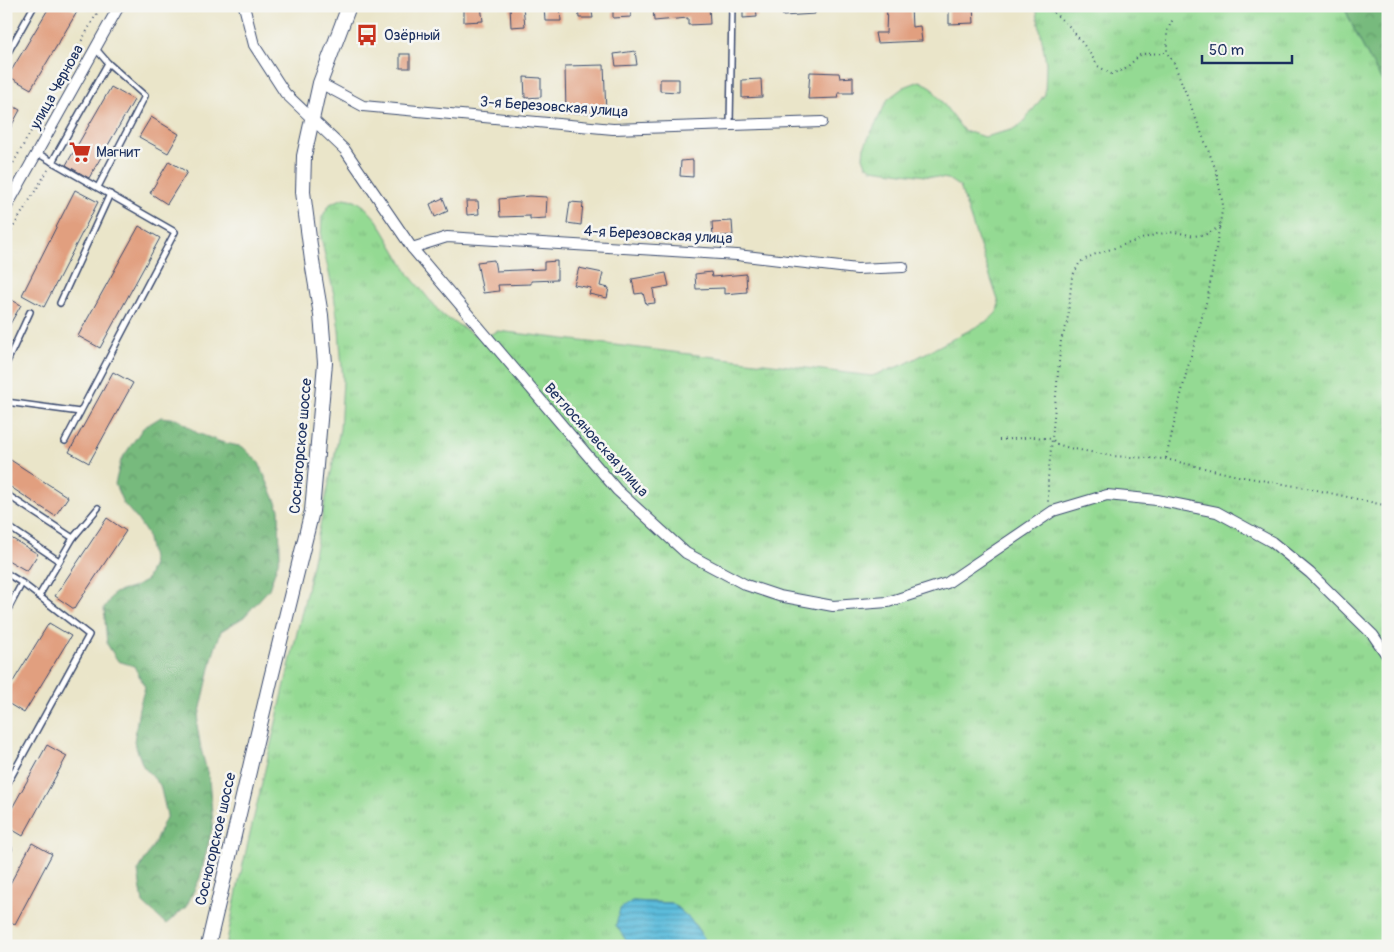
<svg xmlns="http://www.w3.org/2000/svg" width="1394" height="952" font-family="Pangolin,sans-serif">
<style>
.grass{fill:url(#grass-tufts);stroke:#588478}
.forest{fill:url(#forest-crowns);stroke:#49746e}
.water{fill:url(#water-rules);stroke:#3c769c}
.building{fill:#e19f7f}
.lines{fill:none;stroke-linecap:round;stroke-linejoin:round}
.lane-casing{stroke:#3a4a6e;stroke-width:8}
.street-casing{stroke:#3a4a6e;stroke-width:12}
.secondary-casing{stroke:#3a4a6e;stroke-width:16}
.path{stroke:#3a4a6e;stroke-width:2;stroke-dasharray:1 4;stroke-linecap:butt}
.lane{stroke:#fff;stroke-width:5}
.street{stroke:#fff;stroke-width:10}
.secondary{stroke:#fff;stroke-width:14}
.labels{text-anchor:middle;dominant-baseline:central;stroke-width:5;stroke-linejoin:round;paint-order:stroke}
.poi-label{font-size:15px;fill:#1b2f5e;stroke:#f6f6f2;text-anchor:start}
.street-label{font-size:15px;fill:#1b2f5e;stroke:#f6f6f2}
</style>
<defs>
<pattern id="grass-tufts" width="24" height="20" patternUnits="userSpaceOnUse" patternTransform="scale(1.25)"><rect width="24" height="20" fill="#94da93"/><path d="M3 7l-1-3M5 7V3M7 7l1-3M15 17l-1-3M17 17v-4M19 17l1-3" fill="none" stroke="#7fbb81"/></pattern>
<pattern id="forest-crowns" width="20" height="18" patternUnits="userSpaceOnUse" patternTransform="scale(1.25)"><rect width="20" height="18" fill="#77ba7d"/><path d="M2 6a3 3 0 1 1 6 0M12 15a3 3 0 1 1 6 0" fill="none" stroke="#61986a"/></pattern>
<pattern id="water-rules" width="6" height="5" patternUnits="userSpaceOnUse" patternTransform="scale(1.25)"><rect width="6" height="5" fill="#5cbcdb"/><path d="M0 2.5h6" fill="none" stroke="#4b99b5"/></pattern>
</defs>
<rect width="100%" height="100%" fill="#f6f6f2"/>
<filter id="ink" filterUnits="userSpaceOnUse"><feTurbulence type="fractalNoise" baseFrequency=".02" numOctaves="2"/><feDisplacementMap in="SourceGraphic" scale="10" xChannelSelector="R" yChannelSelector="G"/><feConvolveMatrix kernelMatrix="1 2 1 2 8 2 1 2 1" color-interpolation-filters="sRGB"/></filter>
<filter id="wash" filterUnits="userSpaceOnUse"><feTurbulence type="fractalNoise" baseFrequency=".0096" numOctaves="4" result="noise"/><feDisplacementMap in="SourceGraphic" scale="20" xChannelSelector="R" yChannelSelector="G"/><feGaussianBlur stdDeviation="1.12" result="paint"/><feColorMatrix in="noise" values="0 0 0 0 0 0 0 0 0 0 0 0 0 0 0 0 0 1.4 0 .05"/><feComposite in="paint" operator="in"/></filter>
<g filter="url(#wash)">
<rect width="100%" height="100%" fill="#eae5c9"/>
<path class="grass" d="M1036,6H1344C1356,36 1372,64 1388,91V946H708L706,942L693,922L672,903L632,901L616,925L630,946H226L239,881L306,594L340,429L343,381L339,330L334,295L321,238L322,217L330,204L344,198L355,200L364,206L377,220L410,276L442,315L470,332L482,338L498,331L872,376L905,364L989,320L997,312L999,303L960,187L948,179L872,169L866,165L863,157L864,147L888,99L904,87L920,81L930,86L963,130L984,137L1015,129L1022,124L1045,94L1046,63Z"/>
<g class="forest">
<path d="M1344,6H1388V91C1372,64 1356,36 1344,6Z"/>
<path d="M161,417L178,419L197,433L221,442L243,447L259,463L279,509L280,556L269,589L244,617L221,631L213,655L197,725L201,749L209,779L213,824L200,878L186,907L166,924L143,903L138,871L154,844L167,815L160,785L143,766L134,742L139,708L145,687L134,666L118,661L107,644L104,608L114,593L132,588L146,581L153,564L147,534L137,519L123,503L115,484L121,460L143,428Z"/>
</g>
<path class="water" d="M632,901L672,903L693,922L706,942L708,946H630L616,925L620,909Z"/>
<g id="blocks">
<g class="building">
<path d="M50,6H68L77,12L31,89L8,76Z"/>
<path d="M464,6H481L483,21L464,22Z"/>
<path d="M510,6H523L525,26L511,27Z"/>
<path d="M544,6H560L561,21H545Z"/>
<path d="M578,6H591L593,18H579Z"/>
<path d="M613,6H630L631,17L613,18Z"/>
<path d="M653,6H709L710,24L688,25V18L654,21Z"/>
<path d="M743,6H756L757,17L743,18Z"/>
<path d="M781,6H814L815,14L783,16Z"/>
<path d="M887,6H911L912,27L920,26L922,41L877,43L875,33H886Z"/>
<path d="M949,6H973L974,23L949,24Z"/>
<path d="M635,51L637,65L616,66L614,54Z"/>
<rect x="400" y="54" width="10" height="14"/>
<path d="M604,65L606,113H566L565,66Z"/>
<path d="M810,72L839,73L840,78L853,77V93H838L839,98L808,99Z"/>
<path d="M524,77L541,78V97L525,98Z"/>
<path d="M660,79H679V92L660,91Z"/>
<path d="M761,79L762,97L742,98V80Z"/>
<path d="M111,87L134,100L89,178L66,165Z"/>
<path d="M6,102L20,110L6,136Z"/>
<path d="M151,117L179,134L168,153L139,137Z"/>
<path d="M693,160V177L680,176L681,161Z"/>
<path d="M169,161L187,172L167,204L150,193Z"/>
<path d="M75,190L98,202L44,307L22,295Z"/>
<path d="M529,196L547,197L546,218L530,219V216L500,217L499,199Z"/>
<path d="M443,198L448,211L435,217L430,204Z"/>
<path d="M466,201H478L479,214L467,215Z"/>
<path d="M570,202L583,203L581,225L567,223Z"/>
<path d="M732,221L733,235L713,237L712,222Z"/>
<path d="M139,226L160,238L100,348L78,336Z"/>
<path d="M494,260L496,271L544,269V262L557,261V280L531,281V284L498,285L499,291L483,293L477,262Z"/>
<path d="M579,268L603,273L600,286L609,288L607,298L589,294L591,288L574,285Z"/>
<path d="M711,272L712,277L746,274L747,292L724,294V288L696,289L695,274Z"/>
<path d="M666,273L669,286L653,289L655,303L646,304L643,293L635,294L632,279Z"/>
<path d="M6,297L21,305L6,331Z"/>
<path d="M113,372L133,383L89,463L69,452Z"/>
<path d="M6,457L68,497L55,516L6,484Z"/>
<path d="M107,518L126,531L74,609L55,596Z"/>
<path d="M6,535L38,554L27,571L6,559Z"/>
<path d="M49,623L71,636L24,713L6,702V693Z"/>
<path d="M47,745L67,756L23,836L6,826V819Z"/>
<path d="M32,843L52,854L15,924L6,920V891Z"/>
</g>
</g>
</g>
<g filter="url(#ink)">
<use href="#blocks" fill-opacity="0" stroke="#3a4a6e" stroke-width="1"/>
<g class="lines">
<g class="lane-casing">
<g id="lane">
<path d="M96,49L108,63L145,96L98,187"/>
<path d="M6,56L34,6"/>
<path d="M730,125L732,6"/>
<path d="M37,153L175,232L65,441"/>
<path d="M52,162L108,63"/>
<path d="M60,303L110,194"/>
<path d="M6,364L30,312"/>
<path d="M6,402L80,412"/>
<path d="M6,494L73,538"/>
<path d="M6,525L59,561"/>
<path d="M6,573L22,583L89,635L6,786"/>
<path d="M39,596L73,538L98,508"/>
<path d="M6,613L22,583"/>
<path d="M6,845L9,849L6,854"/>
</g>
</g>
<g class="street-casing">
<g id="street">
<path d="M244,6L254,45L285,93L345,150L412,248L617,490L686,553L746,585L779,596L833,606L888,602L947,583L1053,511L1107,495L1157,500L1217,512L1272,542L1310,573L1373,635L1388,657"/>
<path d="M320,83L363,106L613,129L822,122"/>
<path d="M6,208L119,6"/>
<path d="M412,248L447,237L737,255L857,269L903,267"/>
</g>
</g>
<g class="secondary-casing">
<path id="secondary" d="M208,946L270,682L312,511L325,363L321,315L313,268L303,192L304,156L320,83L349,6"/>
</g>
<g class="path">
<path d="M1046,6L1070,27L1087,49L1098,66L1111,74L1125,69L1141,54L1167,53"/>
<path d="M6,176L101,6"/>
<path d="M1220,227L1206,234L1194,236L1175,232L1157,234L1093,255L1080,262L1072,277L1067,324L1061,340L1052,439L1057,444L1069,448L1112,456L1166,459L1238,476L1312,489L1388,506"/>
<path d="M6,239L48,170"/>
<path d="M999,440L1035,437L1052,439L1048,478V502"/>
<path d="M1166,458L1187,370L1208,296L1223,205L1216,170L1174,63L1167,53V31L1173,19"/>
</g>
<use href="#lane" class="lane"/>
<use href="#street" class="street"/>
<use href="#secondary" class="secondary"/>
</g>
</g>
<defs>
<g id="bus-bare" transform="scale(1.725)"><path d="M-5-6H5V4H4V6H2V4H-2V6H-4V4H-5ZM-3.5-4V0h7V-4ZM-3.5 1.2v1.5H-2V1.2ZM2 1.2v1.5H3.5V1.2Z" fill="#c8321e" stroke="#f6f6f2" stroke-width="2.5" paint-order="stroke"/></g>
<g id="supermarket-bare" transform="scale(1.725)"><path d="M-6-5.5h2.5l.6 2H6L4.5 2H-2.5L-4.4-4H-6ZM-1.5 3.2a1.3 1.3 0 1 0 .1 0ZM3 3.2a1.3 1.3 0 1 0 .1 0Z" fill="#c8321e" stroke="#f6f6f2" stroke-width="2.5" paint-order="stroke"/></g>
</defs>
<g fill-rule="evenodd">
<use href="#bus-bare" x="367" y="35"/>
<use href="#supermarket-bare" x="80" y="152"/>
</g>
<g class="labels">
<g class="poi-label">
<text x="384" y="35">Озёрный</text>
<text x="96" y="152">Магнит</text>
</g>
<g class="street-label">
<text transform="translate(57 87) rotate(-61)">улица Чернова</text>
<text transform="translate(554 107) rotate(4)">3-я Березовская улица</text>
<text transform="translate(658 235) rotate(3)">4-я Березовская улица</text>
<text transform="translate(596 440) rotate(48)">Ветлосяновская улица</text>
<text transform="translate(301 446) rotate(-85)">Сосногорское шоссе</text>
<text transform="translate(216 839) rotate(-77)">Сосногорское шоссе</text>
</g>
</g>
<rect width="1394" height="952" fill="none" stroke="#f6f6f2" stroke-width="25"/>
<path d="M1202 55v8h90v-8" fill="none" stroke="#1b2f5e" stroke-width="2.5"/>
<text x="1209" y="55" font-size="15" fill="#1b2f5e" stroke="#f6f6f2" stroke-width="4" paint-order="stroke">50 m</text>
</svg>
